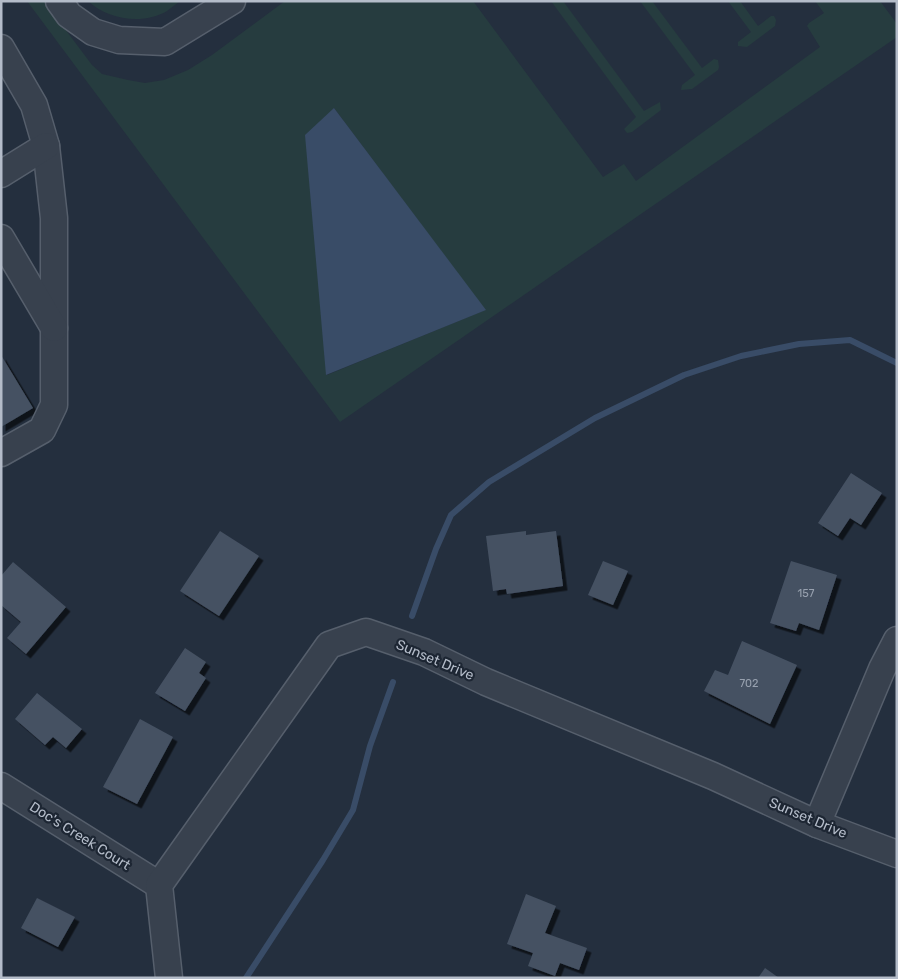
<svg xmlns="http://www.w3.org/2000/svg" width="898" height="979" font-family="Rubik,sans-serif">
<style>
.green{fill:#263c3f;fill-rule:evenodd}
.water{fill:#394c67}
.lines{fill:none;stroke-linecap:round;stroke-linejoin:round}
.stream{stroke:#394c67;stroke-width:6}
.building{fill:#455162;filter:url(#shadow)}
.minor-casing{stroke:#565f6c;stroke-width:29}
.minor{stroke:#38414e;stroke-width:26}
.labels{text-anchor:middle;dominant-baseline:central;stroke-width:4.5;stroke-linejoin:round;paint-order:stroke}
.number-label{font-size:11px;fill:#98a1af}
.street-label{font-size:14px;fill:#b4bcc9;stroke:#1d2633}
</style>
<defs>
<filter id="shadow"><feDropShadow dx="4.5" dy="4.5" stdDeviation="0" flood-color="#0009"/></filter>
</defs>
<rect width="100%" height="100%" fill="#242f3e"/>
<g class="green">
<path d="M27,1H44L92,65L102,74L128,80L145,83L164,80L188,70L212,55L285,1H473L603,177L624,164L636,181L820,47L807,26L809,23L824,13L815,1H880L897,24V37L340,422ZM334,108L485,310L327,375H326Z"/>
<path d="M88,1H180C176,4 171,8 167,11C143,25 108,20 88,1Z"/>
<path d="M551,1H563L644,111L660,102L661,110L632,132L627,133L624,129L636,117Z"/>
<path d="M640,1H652L702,68L714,59L718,60L719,67L718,70L692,89L681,90L682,85L695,75Z"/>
<path d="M728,1H740L758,26L771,16H774L776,20L775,26L747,47L738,46V42L751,32Z"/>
</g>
<path class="water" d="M334,108L486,310L326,375L305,135Z"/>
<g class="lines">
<g class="stream">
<path d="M412,616L436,549L451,515L489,482L595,418L684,375L741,356L799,344L850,340L897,363"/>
<path d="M246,978L323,860L353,810L370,746L393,682"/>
</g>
</g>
<g class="building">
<path d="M1,355L33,408L1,427Z"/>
<path d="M851,473L882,493L861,525L850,518L838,536L818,523Z"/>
<path d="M220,531L259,556L219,616L180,591Z"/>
<path d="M526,531V535L556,531L563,586L507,594L506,589L493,591L486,536Z"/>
<path d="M603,561L628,571L613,605L588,595Z"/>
<path d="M791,561L837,575L819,630L799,623L796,631L770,623Z"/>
<path d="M13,562L66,607L26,654L7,638L21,622L1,605V576Z"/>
<path d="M742,641L797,665L770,724L704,691L715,670L728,675Z"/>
<path d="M185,648L206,662L199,673L206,678L185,711L155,693Z"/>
<path d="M37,693L82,729L66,748L53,737L45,745L15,719Z"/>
<path d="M140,719L173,737L137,804L103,787Z"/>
<path d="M526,894L556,906L545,933L587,948L579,970L560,963L555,976L528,966L533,953L507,944Z"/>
<path d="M37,898L75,917L58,947L21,928Z"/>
<path d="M765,968L779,978H758Z"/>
</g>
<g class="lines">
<g class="minor-casing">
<g id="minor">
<path d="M59,1L69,15L93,32L119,40L165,42L232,1"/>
<path d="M1,48L34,105L46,146L54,218V405L42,430L1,453"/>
<path d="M1,174L46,146"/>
<path d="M1,238L54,328"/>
<path d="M1,786L159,885"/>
<path d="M817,824L882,669L897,640"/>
<path d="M169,978L159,885L329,645L366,632L424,652L486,682L713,776L817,824L897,854"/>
</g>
</g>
<use href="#minor" class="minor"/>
</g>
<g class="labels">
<g class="number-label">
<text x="806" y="593">157</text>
<text x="749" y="683">702</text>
</g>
<g class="street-label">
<text transform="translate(435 660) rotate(23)">Sunset Drive</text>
<text transform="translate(808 818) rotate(23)">Sunset Drive</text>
<text transform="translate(80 836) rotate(32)">Doc's Creek Court</text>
</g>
</g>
<rect width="898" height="979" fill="none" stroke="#b4bcc9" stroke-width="5"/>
</svg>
